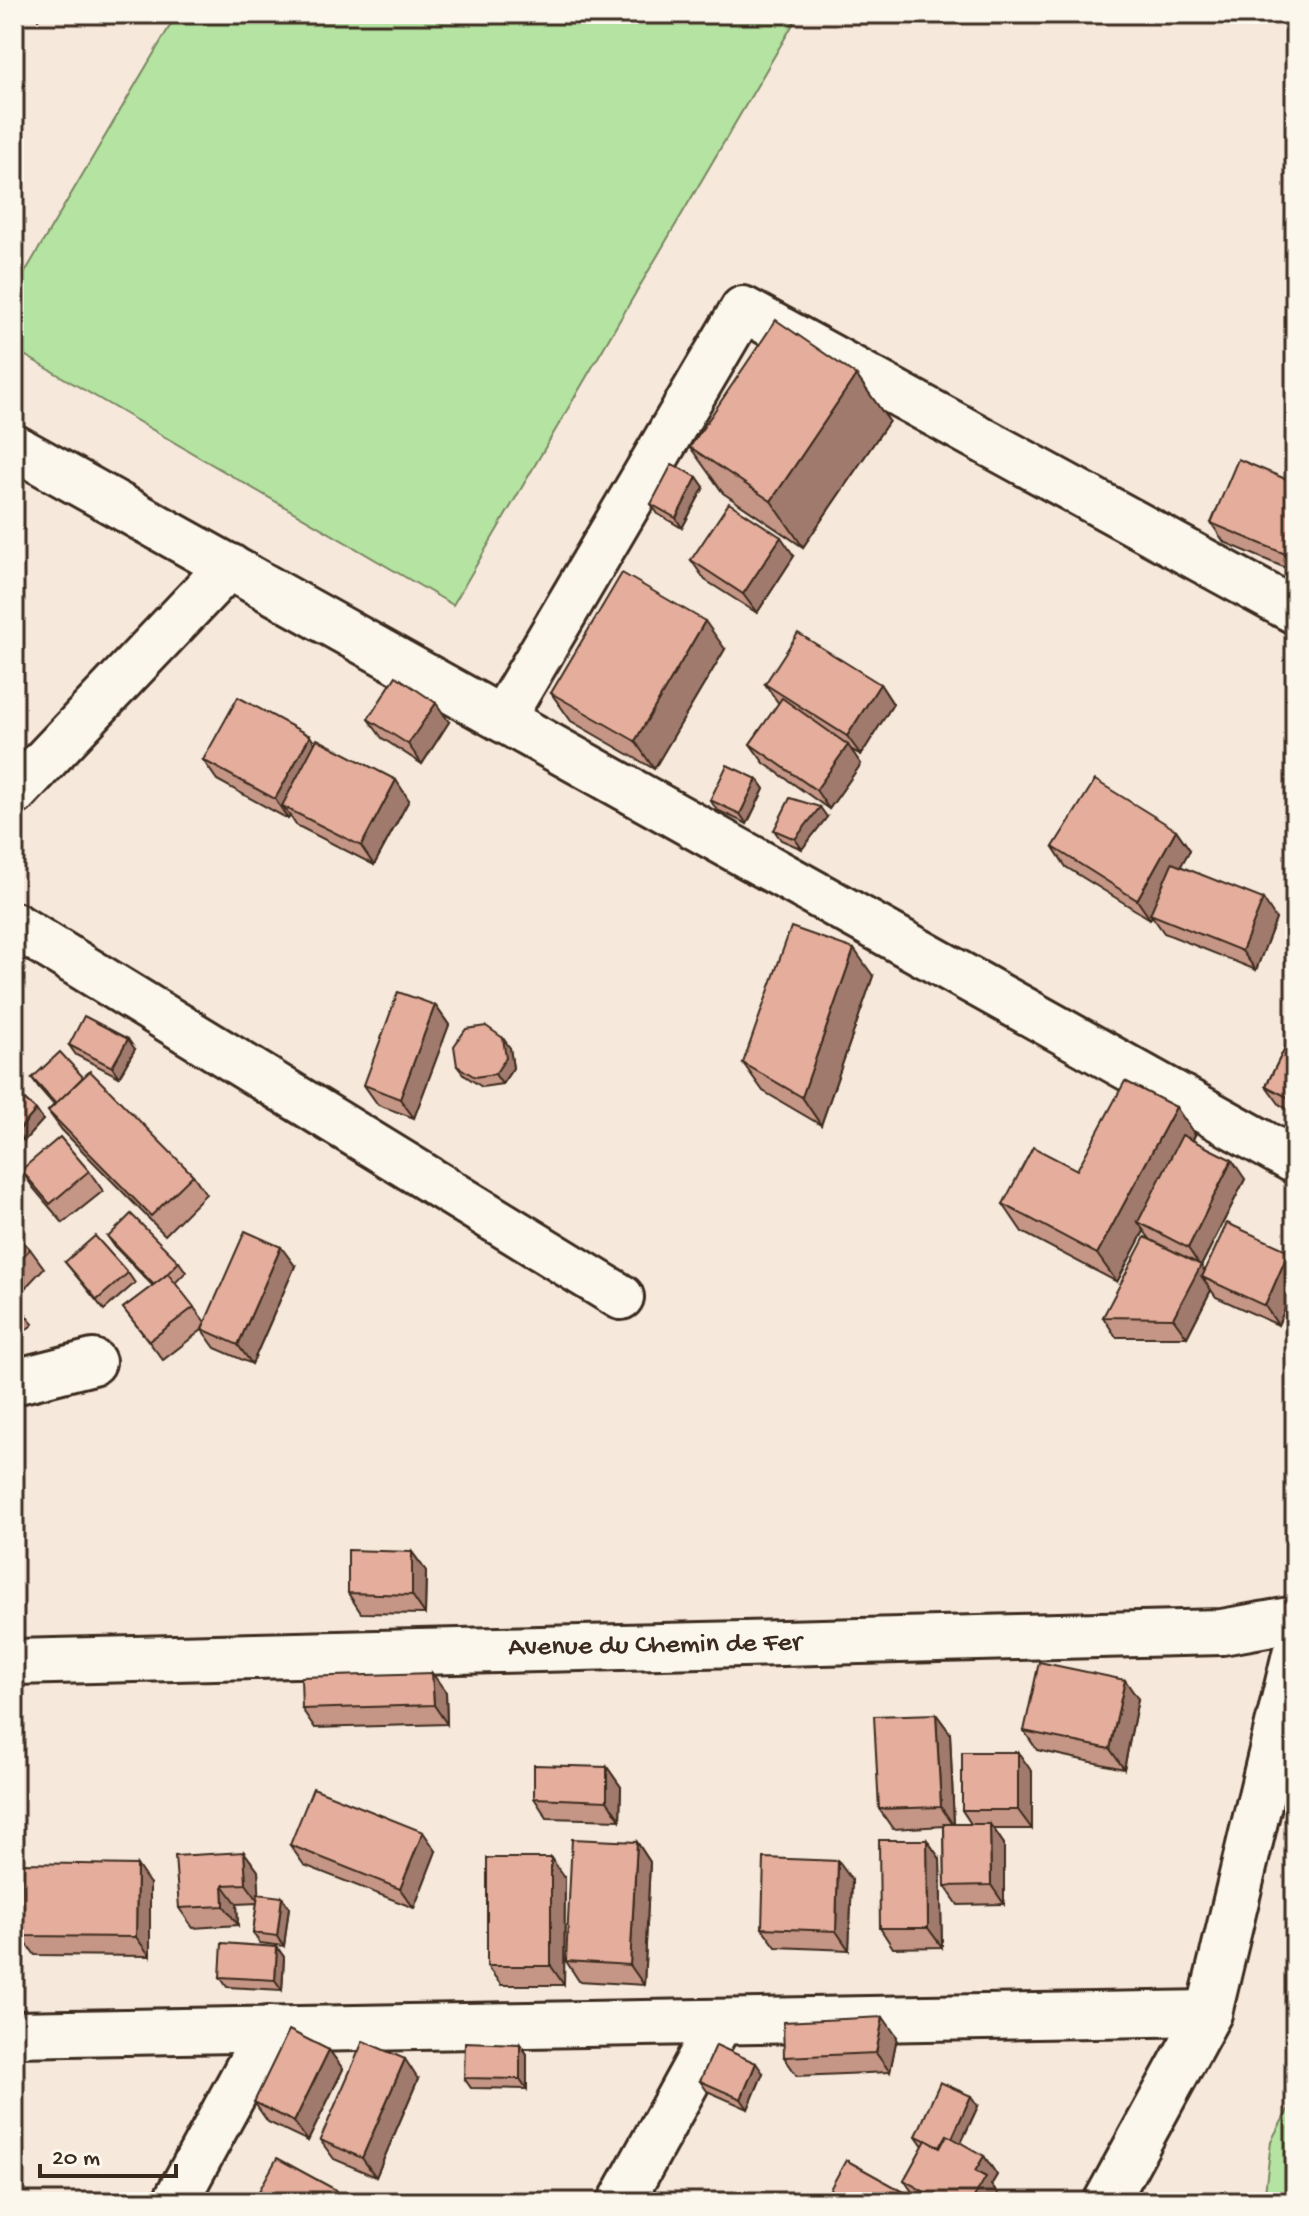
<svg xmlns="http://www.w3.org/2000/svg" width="1309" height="2216" font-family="'Gochi Hand',sans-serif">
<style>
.green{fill:#b5e3a2;stroke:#788660;stroke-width:2}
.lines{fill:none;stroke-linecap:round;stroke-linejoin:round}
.minor-casing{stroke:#3b2a1e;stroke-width:50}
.minor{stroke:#fbf7ec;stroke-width:44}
.wall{fill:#c59686;stroke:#3b2a1e;stroke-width:2}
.shaded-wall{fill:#a07a6d;stroke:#3b2a1e;stroke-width:2}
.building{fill:#e5ae9c;stroke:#3b2a1e;stroke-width:2}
.labels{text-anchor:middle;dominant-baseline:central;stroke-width:8;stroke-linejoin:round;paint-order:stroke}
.street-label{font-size:28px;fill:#3b2a1e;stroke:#fbf7ec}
</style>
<rect width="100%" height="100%" fill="#f7e8dc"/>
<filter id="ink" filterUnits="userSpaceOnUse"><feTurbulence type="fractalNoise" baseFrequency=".0125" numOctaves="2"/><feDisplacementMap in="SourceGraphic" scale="16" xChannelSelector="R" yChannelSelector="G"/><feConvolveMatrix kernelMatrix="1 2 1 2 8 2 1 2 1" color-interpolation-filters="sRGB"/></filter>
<g filter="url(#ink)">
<g class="green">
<path d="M177,14H799L453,605L14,349V291Z"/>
<path d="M1295,2097V2202H1264L1271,2141Z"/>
</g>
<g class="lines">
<g class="minor-casing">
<g id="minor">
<path d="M14,447L1295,1161"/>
<path d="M502,719L743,309L1295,611"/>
<path d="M14,793L229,566"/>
<path d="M14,925L621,1297"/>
<path d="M14,1382L93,1362"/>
<path d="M14,1662L1222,1632L1295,1619"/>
<path d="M14,2034L1209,2013"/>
<path d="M175,2202L269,2029"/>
<path d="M621,2202L720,2022"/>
<path d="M1106,2202L1209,2013L1295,1654"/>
</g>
</g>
<use href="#minor" class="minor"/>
</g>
<g class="wall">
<path d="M1183,14H1201L1197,22Z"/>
<path d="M856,375L889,421L803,547L723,493L690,447Z"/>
<path d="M697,477L704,487L682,528L658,514L651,504Z"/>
<path d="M1295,483V572L1224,542L1211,523Z"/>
<path d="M794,556L757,613L705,580L691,560Z"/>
<path d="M725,649L654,769L571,721L551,693Z"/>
<path d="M765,684H880L893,704L861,755L850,749L861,764L829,809L764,763L750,744L779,704Z"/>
<path d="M368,719L449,722L422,764L382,738Z"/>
<path d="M315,743L409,800L374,865L296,825L290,816L288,819L217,780L203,760Z"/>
<path d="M757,779L764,789L747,824L717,810L710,800Z"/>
<path d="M827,817L802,849L781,840L774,830Z"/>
<path d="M1176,830L1190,850L1180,866L1276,919L1256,970L1164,933L1152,916L1150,919L1066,867L1053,847Z"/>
<path d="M873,976L821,1125L763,1091L743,1063Z"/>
<path d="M435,1005L449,1025L414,1118L378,1105L364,1085Z"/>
<path d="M1295,1028V1113L1280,1105L1266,1086Z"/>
<path d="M69,1045L135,1049L119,1077L76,1055Z"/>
<path d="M510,1048L513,1068L502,1084L482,1087L464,1075L457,1066Z"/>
<path d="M83,1077L193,1175L206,1194L165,1235L62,1130L48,1111L54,1105L39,1088L32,1078Z"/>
<path d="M14,1091L36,1110L43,1120L24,1141L14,1133Z"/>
<path d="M1195,1135L1193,1140L1245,1179L1201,1266L1205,1271L1289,1251L1295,1259V1287L1278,1325L1216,1297L1211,1290L1187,1337H1116L1103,1317L1150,1239L1144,1231L1117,1282L1022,1232L1003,1204L1077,1170Z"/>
<path d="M21,1170L89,1171L103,1191L63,1223L34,1189Z"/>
<path d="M14,1233L30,1249L44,1268L24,1289L14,1279Z"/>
<path d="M108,1237L179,1262L186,1272L175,1283L205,1322L295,1266L252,1364L215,1348L202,1330L163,1360L123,1308L153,1286L115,1247Z"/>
<path d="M65,1262L128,1273L135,1283L104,1310Z"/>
<path d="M14,1302L33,1324L14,1341Z"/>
<path d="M412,1552L426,1571L425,1614L361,1613L348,1593Z"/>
<path d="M446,1692L447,1724L315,1728L302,1709Z"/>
<path d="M1138,1699L1124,1769L1037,1750L1024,1731Z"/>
<path d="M936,1714L950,1733L954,1824H971L962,1810L1032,1772V1829H994L1004,1844V1904L958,1905L945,1886L944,1826L893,1829L879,1809Z"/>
<path d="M607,1767L621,1787L620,1820L547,1818L534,1798Z"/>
<path d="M927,1840L940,1859L942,1947L893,1948L880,1928Z"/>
<path d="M637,1842L650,1862L644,1985L579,1981L566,1961Z"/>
<path d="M290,1845L436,1851L414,1908L304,1865Z"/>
<path d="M244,1852L258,1871L259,1894L289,1907L284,1946L260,1943L253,1933L257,1903L237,1904L238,1925L193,1928L179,1908Z"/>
<path d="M565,1878L564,1985H501L487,1966Z"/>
<path d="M852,1880L849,1950L776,1947L762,1928Z"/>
<path d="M150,1884V1956L35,1955L21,1936Z"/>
<path d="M277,1947L284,1957L282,1990L227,1987L220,1977Z"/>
<path d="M897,2037L890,2072L797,2076L784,2057Z"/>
<path d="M520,2044L527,2054V2089L471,2088L464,2078Z"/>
<path d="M329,2050L343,2069L308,2141L268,2122L254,2102Z"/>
<path d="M763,2073L748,2109L707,2091L700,2081Z"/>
<path d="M418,2079L376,2177L334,2159L320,2140Z"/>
<path d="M978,2106L961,2143L984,2156L997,2175L991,2185L999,2196L996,2202H922L917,2199L904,2180L923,2146L916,2136Z"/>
</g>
<g class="shaded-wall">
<path d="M35,14H42L38,19Z"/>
<path d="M1192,14H1201L1197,22Z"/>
<path d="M856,375L889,421L803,547L771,501Z"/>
<path d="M697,477L704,487L682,528L676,518Z"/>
<path d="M781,537L794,556L757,613L743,594Z"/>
<path d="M705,621L725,649L654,769L635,741Z"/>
<path d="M880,684L893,704L861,755L847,736Z"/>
<path d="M436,703L449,722L422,764L408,744Z"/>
<path d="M310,736L323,755L282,806L290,816L288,819L275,799Z"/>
<path d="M848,745L861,764L829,809L816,790Z"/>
<path d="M757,779L764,789L747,824L740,814Z"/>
<path d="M396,780L409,800L374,865L361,846Z"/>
<path d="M820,807L827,817L802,849L795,839Z"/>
<path d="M1176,830L1190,850L1153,915L1150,914L1152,916L1150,919L1137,900Z"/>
<path d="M1263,899L1276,919L1256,970L1242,951Z"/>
<path d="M854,949L873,976L821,1125L802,1097Z"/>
<path d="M435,1005L449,1025L414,1118L400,1099Z"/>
<path d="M503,1038L510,1048L513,1068L502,1084L495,1074Z"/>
<path d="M128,1039L135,1049L119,1077L112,1067Z"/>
<path d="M1176,1107L1195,1135L1146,1226L1138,1222L1144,1231L1117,1282L1097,1254Z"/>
<path d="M36,1110L43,1120L24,1141L17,1132Z"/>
<path d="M14,1157L20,1165L14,1172Z"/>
<path d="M1232,1160L1245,1179L1201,1266L1213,1282L1202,1277L1211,1290L1187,1337L1173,1318L1200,1266L1188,1248Z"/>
<path d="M281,1247L295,1266L252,1364L238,1345Z"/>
<path d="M1289,1251L1295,1259V1287L1278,1325L1265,1306Z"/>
<path d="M412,1552L426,1571L425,1614L412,1595Z"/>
<path d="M432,1673L446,1692L447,1724L434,1705Z"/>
<path d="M1125,1680L1138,1699L1124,1769L1110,1749Z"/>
<path d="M936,1714L950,1733L954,1826L941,1807Z"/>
<path d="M1018,1752L1032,1772V1829L1018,1810Z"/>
<path d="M607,1767L621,1787L620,1820L607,1801Z"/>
<path d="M990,1824L1004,1844V1904L991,1885Z"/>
<path d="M423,1832L436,1851L414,1908L400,1889Z"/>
<path d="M927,1840L940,1859L942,1947L928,1928Z"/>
<path d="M637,1842L650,1862L644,1985L630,1965Z"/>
<path d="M244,1852L258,1871L260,1903L246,1884Z"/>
<path d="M551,1858L565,1878L564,1985L551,1966Z"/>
<path d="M838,1861L852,1880L849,1950L836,1931Z"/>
<path d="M137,1865L150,1884V1956L136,1937Z"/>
<path d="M223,1885L237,1904L238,1925L224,1906Z"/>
<path d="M282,1897L289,1907L284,1946L277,1936Z"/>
<path d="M277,1947L284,1957L282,1990L275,1980Z"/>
<path d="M883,2017L897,2037L890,2072L876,2053Z"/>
<path d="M520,2044L527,2054V2089L520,2079Z"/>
<path d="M329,2050L343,2069L308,2141L294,2122Z"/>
<path d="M405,2059L418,2079L376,2177L362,2158Z"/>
<path d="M756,2063L763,2073L748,2109L741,2099Z"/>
<path d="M971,2096L978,2106L953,2160L946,2150Z"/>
<path d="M984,2156L997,2175L991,2185L999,2196L996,2202H971L975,2171Z"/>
<path d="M336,2190L344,2202H329Z"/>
</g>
<g class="building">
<path d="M776,320L856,375L771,501L690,447Z"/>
<path d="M1238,459L1295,483V558L1211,523Z"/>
<path d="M672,464L697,477L676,518L651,504Z"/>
<path d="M729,503L781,537L743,594L691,560Z"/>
<path d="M622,573L705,621L635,741L551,693Z"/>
<path d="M798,633L880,684L847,736L765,684Z"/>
<path d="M396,676L436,703L408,744L368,719Z"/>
<path d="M238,697L310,736L275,799L203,760Z"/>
<path d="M782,698L848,745L816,790L750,744Z"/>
<path d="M317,739L396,780L361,846L282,806Z"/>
<path d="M727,765L757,779L740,814L710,800Z"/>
<path d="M1095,780L1176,830L1137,900L1053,847Z"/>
<path d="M790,798L820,807L795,839L774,830Z"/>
<path d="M1172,863L1263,899L1242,951L1150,914Z"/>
<path d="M791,927L854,949L802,1097L743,1063Z"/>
<path d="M398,992L435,1005L400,1099L364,1085Z"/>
<path d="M84,1016L128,1039L112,1067L69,1045Z"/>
<path d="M486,1026L503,1038L506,1058L495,1074L475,1077L457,1066L454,1046L466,1029Z"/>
<path d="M1295,1028V1101L1266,1086Z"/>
<path d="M60,1052L83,1077L56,1104L32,1078Z"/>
<path d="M90,1071L193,1175L151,1216L48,1111Z"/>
<path d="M1125,1081L1176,1107L1097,1254L1003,1204L1033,1147L1077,1170Z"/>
<path d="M14,1091L36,1110L17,1132L14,1129Z"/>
<path d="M1182,1135L1232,1160L1188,1248L1138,1222Z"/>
<path d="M60,1137L89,1171L50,1204L21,1170Z"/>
<path d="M131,1214L179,1262L162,1279L154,1285L108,1237Z"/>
<path d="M1227,1223L1289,1251L1265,1306L1202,1277Z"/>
<path d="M245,1231L281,1247L238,1345L202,1329Z"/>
<path d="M14,1233L30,1249L14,1266Z"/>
<path d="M95,1236L128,1273L97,1300L65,1262Z"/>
<path d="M1145,1237L1201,1265L1173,1318L1103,1317Z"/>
<path d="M168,1274L194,1307L149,1341L123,1308Z"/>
<path d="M14,1302L26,1314L14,1325Z"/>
<path d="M348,1550L412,1552V1595L348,1593Z"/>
<path d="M1039,1662L1125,1680L1110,1749L1024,1731Z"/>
<path d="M432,1673L434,1705L302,1709L301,1677Z"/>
<path d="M936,1714L941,1807L879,1809L874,1716Z"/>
<rect x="962" y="1752" width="56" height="58"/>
<path d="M534,1765L607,1767V1801L534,1798Z"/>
<path d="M313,1788L423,1832L400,1889L290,1845Z"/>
<path d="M944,1824H990L991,1885L945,1886Z"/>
<path d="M572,1839L637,1842L630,1965L566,1961Z"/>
<path d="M879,1840H927L928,1928H880Z"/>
<path d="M244,1852L246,1884L223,1885L224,1906L179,1908L175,1856Z"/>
<rect x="487" y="1858" width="64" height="108"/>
<path d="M764,1858L838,1861L836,1931L762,1928Z"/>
<path d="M22,1863L137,1865L136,1937L21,1936Z"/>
<path d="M258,1894L282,1897L277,1936L253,1933Z"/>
<path d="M222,1943L277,1947L275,1980L220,1977Z"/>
<path d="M883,2017L876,2053L784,2057L783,2022Z"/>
<path d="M289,2030L329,2050L294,2122L254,2102Z"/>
<path d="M363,2041L405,2059L362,2158L320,2140Z"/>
<path d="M465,2042L520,2044V2079L464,2078Z"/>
<path d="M716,2045L756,2063L741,2099L700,2081Z"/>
<path d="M940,2082L971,2096L952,2138L947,2135L940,2147L916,2136Z"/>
<path d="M947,2135L984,2156L975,2171L986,2177L971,2202H942L904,2180L926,2140L940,2148Z"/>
<path d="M277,2158L336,2190L329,2202H253Z"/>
<path d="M846,2160L922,2202H823Z"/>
</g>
</g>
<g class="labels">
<g class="street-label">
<text transform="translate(655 1646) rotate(-1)">Avenue du Chemin de Fer</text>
</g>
</g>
<rect width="1309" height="2216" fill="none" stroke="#fbf7ec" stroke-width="48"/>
<rect x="24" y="24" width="1261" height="2168" fill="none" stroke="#3b2a1e" stroke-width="3" filter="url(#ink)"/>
<path d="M40 2164v12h136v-12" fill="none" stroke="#3b2a1e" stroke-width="4"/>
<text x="52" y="2164" font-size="24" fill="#3b2a1e" stroke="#fbf7ec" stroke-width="6" paint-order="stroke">20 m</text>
</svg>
